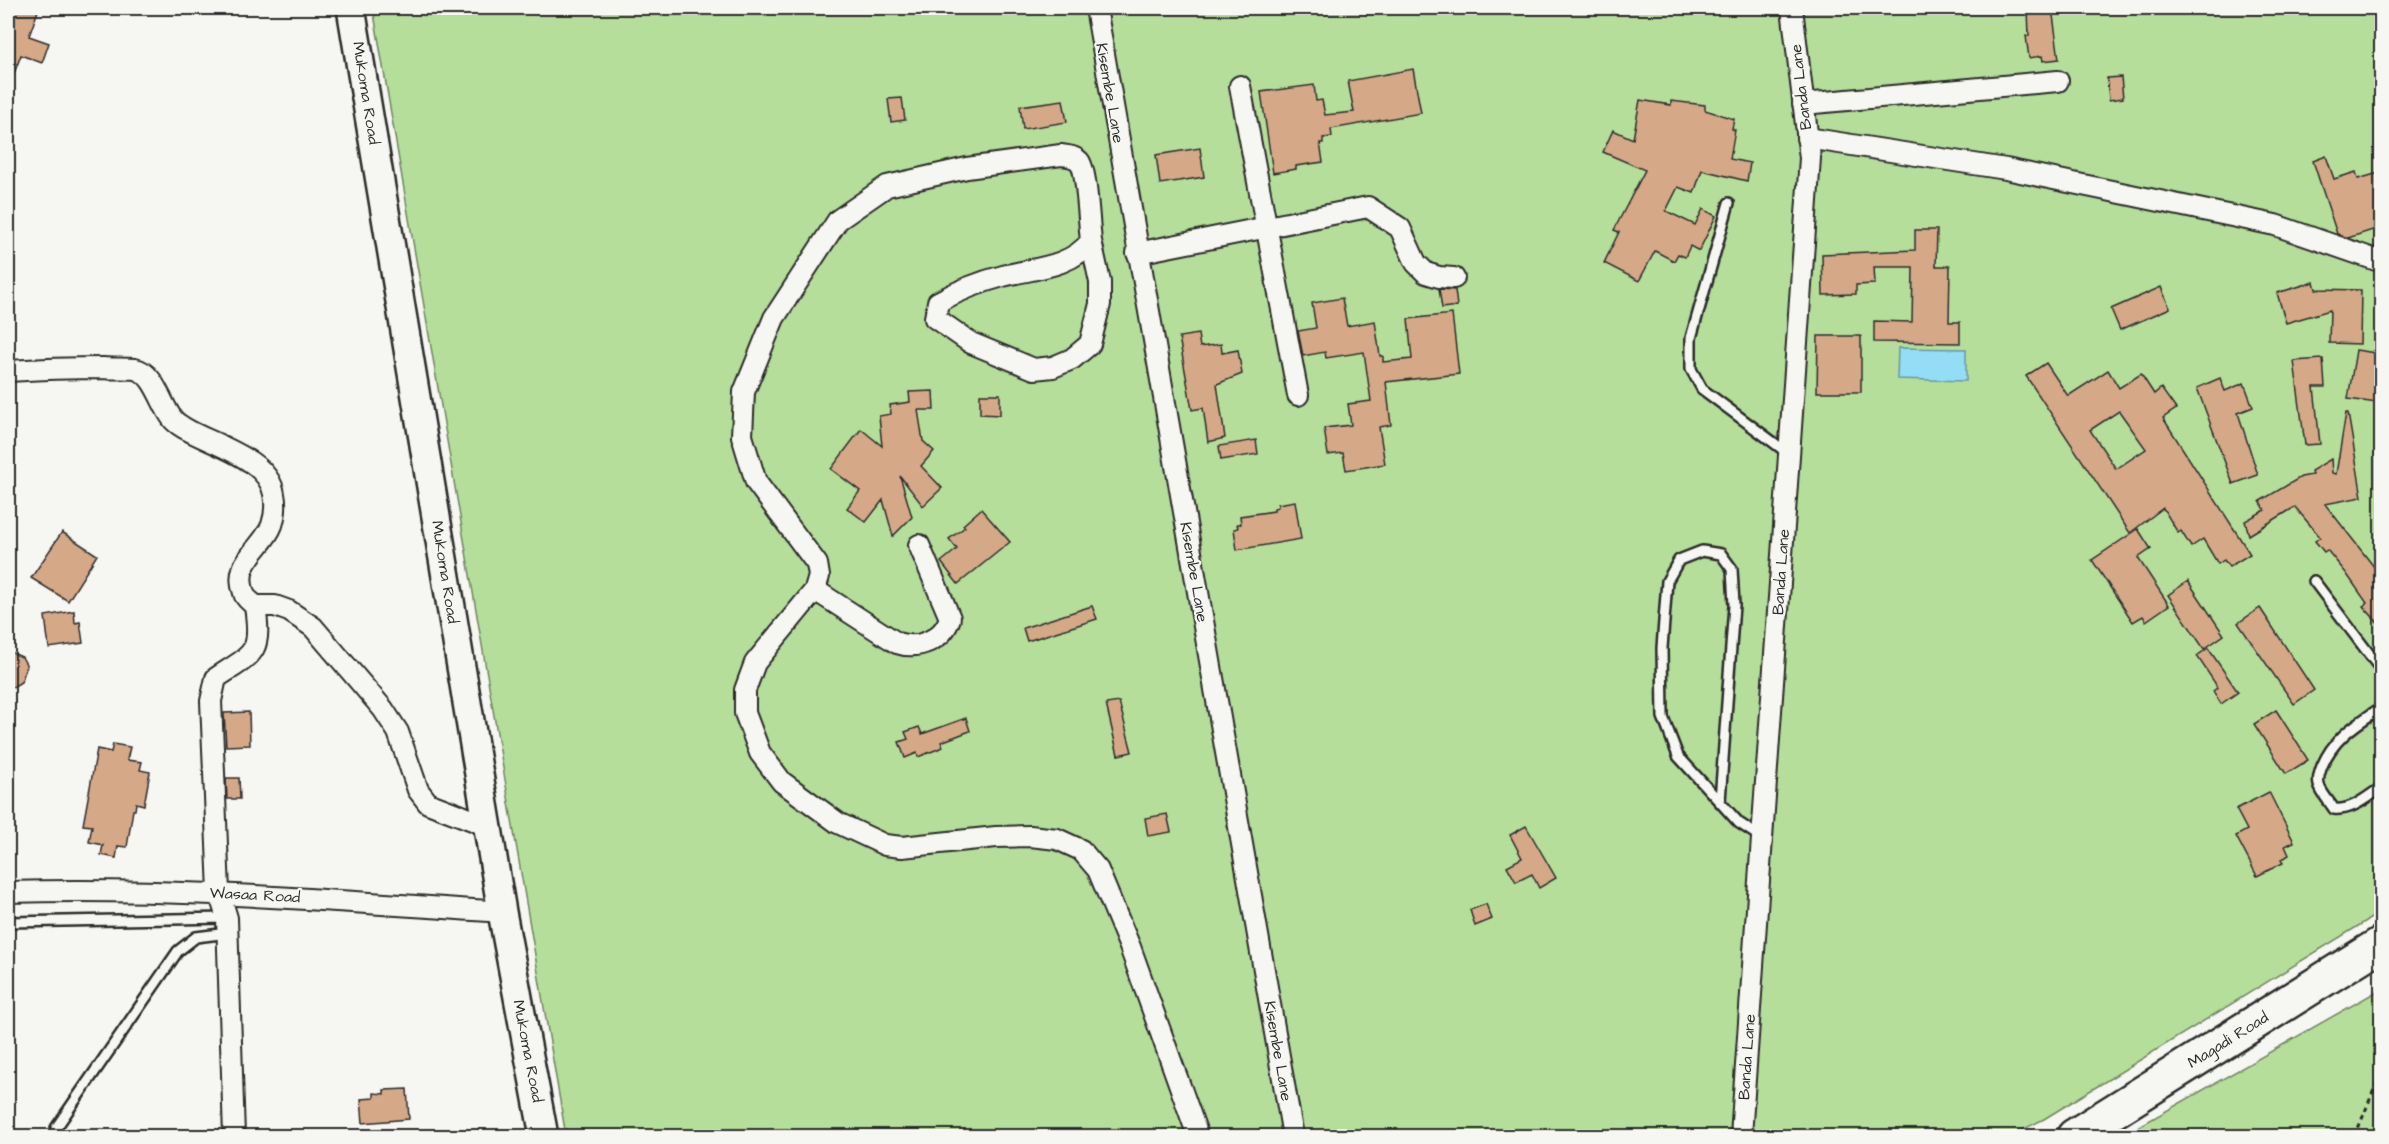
<svg xmlns="http://www.w3.org/2000/svg" width="2389" height="1144" font-family="'Architects Daughter',sans-serif">
<style>
.green{fill:#b5de9a;stroke:#708462;stroke-width:1.5}
.water{fill:#94ddf6;stroke:#6a96a5;stroke-width:1.5}
.building{fill:#d5a887;stroke:#2b2b2b;stroke-width:1.5;fill-rule:evenodd}
.lines{fill:none;stroke-linecap:round;stroke-linejoin:round}
.lane-casing{stroke:#2b2b2b;stroke-width:14}
.street-casing{stroke:#2b2b2b;stroke-width:24}
.secondary-casing{stroke:#2b2b2b;stroke-width:32}
.highway-casing{stroke:#2b2b2b;stroke-width:38}
.path{stroke:#2b2b2b;stroke-width:3;stroke-dasharray:4.5 4.5;stroke-linecap:butt}
.lane{stroke:#f6f6f2;stroke-width:9}
.street{stroke:#f6f6f2;stroke-width:20}
.secondary{stroke:#f6f6f2;stroke-width:27}
.highway{stroke:#f6f6f2;stroke-width:33}
.labels{text-anchor:middle;dominant-baseline:central;stroke-width:4.5;stroke-linejoin:round;paint-order:stroke}
.street-label{font-size:16px;fill:#2b2b2b;stroke:#f6f6f2}
</style>
<rect width="100%" height="100%" fill="#f6f6f2"/>
<filter id="ink" filterUnits="userSpaceOnUse"><feTurbulence type="fractalNoise" baseFrequency=".0167" numOctaves="2"/><feDisplacementMap in="SourceGraphic" scale="12" xChannelSelector="R" yChannelSelector="G"/><feConvolveMatrix kernelMatrix="1 2 1 2 8 2 1 2 1" color-interpolation-filters="sRGB"/></filter>
<g filter="url(#ink)">
<g class="green">
<path d="M373,8H2381V912L2044,1119L2010,1136H566Z"/>
<path d="M2381,989V1136H2122Z"/>
</g>
<path class="water" d="M1898,348L1966,349V381L1897,379Z"/>
<g class="building">
<path d="M8,8H39L29,36L49,43L42,63L21,55L9,87L8,86Z"/>
<path d="M2028,8H2052L2059,59L2043,61L2042,56L2029,58L2026,36H2029Z"/>
<path d="M1413,69L1421,113L1331,129L1332,137L1323,138V143H1320L1323,162L1296,166V169L1273,173L1261,92L1314,85L1316,101L1322,100L1325,115L1354,112L1348,81Z"/>
<path d="M2121,77L2123,98L2109,100L2107,78Z"/>
<path d="M902,98L905,120L891,122L888,99Z"/>
<path d="M1063,100L1067,122L1023,129L1020,106Z"/>
<path d="M1640,100L1671,105V101L1705,105V110L1734,119L1732,129L1735,130L1730,159L1750,163L1747,181L1702,170L1694,193L1678,187L1666,211L1695,225L1703,209L1716,216L1699,251L1690,246L1685,257L1678,254L1674,261L1655,251L1639,281L1604,263L1619,232L1614,230L1645,170L1603,152L1613,130L1633,139Z"/>
<path d="M1200,148L1204,177L1160,184L1156,155Z"/>
<path d="M2326,156L2334,179L2356,172L2358,179L2382,172V227L2348,238L2337,234L2313,161Z"/>
<path d="M1915,230H1937L1936,266H1950L1949,322H1960V343L1874,342V321L1912,322L1913,267H1874L1875,284L1856,285V294L1823,295L1822,254L1915,250Z"/>
<path d="M2314,282L2316,289L2361,290L2360,344L2329,343L2330,310L2286,323L2277,293Z"/>
<path d="M2161,287L2170,308L2120,330L2111,309Z"/>
<path d="M1439,289L1455,290L1457,306L1442,308Z"/>
<path d="M1342,298L1347,326L1375,321L1380,356H1383V362L1412,359L1408,319L1452,314L1459,374L1386,382L1391,425L1379,427L1385,464L1346,470L1343,453L1328,455L1324,428L1351,425L1348,404L1371,401L1364,352L1326,358L1325,352L1303,356L1298,331L1316,328L1312,303Z"/>
<path d="M1198,334L1200,347L1221,344L1222,353L1238,350L1242,374L1217,384L1225,438L1208,442L1203,408L1192,410L1179,337Z"/>
<path d="M1818,336H1861V392H1817Z"/>
<path d="M2356,350L2382,354V374L2377,403L2348,399Z"/>
<path d="M2323,359L2325,387H2314L2320,444L2305,445L2294,361Z"/>
<path d="M2046,363L2068,396L2108,370L2119,388L2141,374L2154,394L2161,388L2176,409L2163,418L2250,554L2229,567L2224,560L2218,564L2203,539L2191,547L2181,531L2178,533L2163,508L2130,533L2026,376ZM2119,411L2146,449L2116,469L2090,430Z"/>
<path d="M2220,378L2225,391L2244,383L2253,407L2238,413L2258,475L2233,484L2197,388Z"/>
<path d="M933,391L934,410H918L923,441L934,451L921,466L942,488L923,506L900,476L912,517L893,536L883,500L866,522L847,508L860,491L831,469L861,429L882,446L879,416L891,414L890,405L910,402L909,392Z"/>
<path d="M980,394H1000V415L980,414Z"/>
<path d="M2346,413H2348L2362,497L2325,504L2382,577V627L2363,606L2367,603L2346,573L2327,550L2324,552L2315,541L2320,537L2295,507L2249,535L2245,521L2265,510L2260,501L2301,477L2312,475L2311,471L2331,459L2332,473L2336,474Z"/>
<path d="M1256,440L1258,454L1221,460L1219,446Z"/>
<path d="M1295,501L1301,539L1237,550L1234,529L1238,528L1237,524H1241L1240,516L1274,511V508L1278,507V504Z"/>
<path d="M981,509L1010,542L958,584L941,562L957,549L949,539L965,527L963,525Z"/>
<path d="M2138,529L2151,549L2138,558L2169,605L2146,621L2143,616L2133,622L2092,560Z"/>
<path d="M62,532L97,555L68,601L31,578Z"/>
<path d="M2188,581L2224,635L2204,649L2168,595Z"/>
<path d="M1092,606L1097,619L1027,641L1023,628Z"/>
<path d="M2260,608L2314,690L2294,704L2238,623Z"/>
<path d="M74,611L75,623L80,622L83,643L49,648L45,616Z"/>
<path d="M2208,648L2238,692L2221,704L2213,691L2217,688L2215,683L2197,656Z"/>
<path d="M8,651L22,657L27,666L21,682L8,690Z"/>
<path d="M1119,702L1132,752L1118,755L1106,704Z"/>
<path d="M2276,710L2308,760L2286,774L2254,724Z"/>
<path d="M249,712L250,745L226,746L224,713Z"/>
<path d="M966,718L970,731L941,742L943,747L918,757L917,753L905,758L899,742L908,739L905,732L919,727L922,734Z"/>
<path d="M113,744L130,747L127,760L142,762L140,770L150,772L144,805L136,803L135,810H133L127,847L118,846L116,858L101,855L103,845L89,842L92,826L83,825L97,749L111,752Z"/>
<path d="M226,778H239L240,799H227Z"/>
<path d="M2269,792L2294,842L2285,846L2289,855L2281,860L2283,863L2257,876L2236,836L2247,830L2236,809Z"/>
<path d="M1167,814L1171,832L1148,836L1145,818Z"/>
<path d="M1526,826L1556,878L1539,888L1532,874L1516,882L1507,866L1522,858L1510,835Z"/>
<path d="M1486,904L1492,919L1475,926L1470,910Z"/>
<path d="M407,1089L409,1119L363,1123L361,1099L374,1098V1093L384,1094V1090Z"/>
</g>
<g class="lines">
<g class="lane-casing">
<g id="lane">
<path d="M1729,203L1691,338V369L1702,389L1789,454"/>
<path d="M2314,581L2382,671"/>
<path d="M2382,707C2357,724 2334,737 2322,766C2320,772 2317,778 2319,785C2321,793 2329,801 2334,809C2352,811 2367,797 2382,787"/>
<path d="M1720,801L1734,605L1732,569L1721,554L1702,551L1679,560L1667,581L1662,648L1663,717L1678,756L1739,823L1762,838"/>
<path d="M8,922L227,918"/>
<path d="M56,1128L178,951L196,937L228,933"/>
</g>
</g>
<g class="street-casing">
<g id="street">
<path d="M1096,8L1293,1136"/>
<path d="M1240,86L1298,395"/>
<path d="M1803,104L2058,81"/>
<path d="M1807,138L2006,169L2275,225L2382,262"/>
<path d="M1091,241L1100,282V304L1090,344L1072,359L1053,367L1034,369L971,343L935,318L938,302C958,291 980,282 1003,276C1034,268 1070,268 1091,241C1089,226 1087,169 1079,161C1074,156 1068,156 1061,155L967,168L887,186L838,220L774,318L744,392L742,436L756,482L817,564L819,576L815,590L755,663L745,690V713L760,753L782,782L838,823L885,845L902,847L996,837L1030,836L1057,839L1081,850L1098,870L1130,947L1198,1136"/>
<path d="M1137,253L1368,207L1400,228L1416,263L1426,273L1439,277L1454,278"/>
<path d="M8,371C39,369 71,368 103,368C113,369 125,368 135,369C154,372 161,404 172,418C175,423 181,426 186,429C213,445 269,459 274,494C276,504 275,516 272,525C263,549 232,561 244,593C245,599 252,602 255,606H275L289,611L313,627L383,709L398,732L418,790L428,803L488,826"/>
<path d="M815,590L897,643C918,650 943,640 950,618L919,545"/>
<path d="M8,892C173,887 337,901 502,912"/>
<path d="M234,1136L227,918L219,892L211,701L216,678C254,653 262,654 255,606"/>
<path d="M1741,1136L1810,158L1792,8"/>
</g>
</g>
<g class="secondary-casing">
<path id="secondary" d="M351,8L502,912L544,1136"/>
</g>
<g class="highway-casing">
<path id="highway" d="M2074,1136L2382,943"/>
</g>
<path class="path" d="M2355,1136L2382,1070"/>
<use href="#lane" class="lane"/>
<use href="#street" class="street"/>
<use href="#secondary" class="secondary"/>
<use href="#highway" class="highway"/>
</g>
</g>
<g class="labels">
<g class="street-label">
<text transform="translate(1801 87) rotate(-97)">Banda Lane</text>
<text transform="translate(366 93) rotate(81)">Mukoma Road</text>
<text transform="translate(1110 93) rotate(80)">Kisembe Lane</text>
<text transform="translate(445 572) rotate(81)">Mukoma Road</text>
<text transform="translate(1194 572) rotate(80)">Kisembe Lane</text>
<text transform="translate(1781 572) rotate(-86)">Banda Lane</text>
<text transform="translate(255 895) rotate(3)">Wasaa Road</text>
<text transform="translate(2228 1040) rotate(-32)">Magadi Road</text>
<text transform="translate(528 1051) rotate(79)">Mukoma Road</text>
<text transform="translate(1278 1051) rotate(80)">Kisembe Lane</text>
<text transform="translate(1747 1057) rotate(-86)">Banda Lane</text>
</g>
</g>
<rect width="2389" height="1144" fill="none" stroke="#f6f6f2" stroke-width="30"/>
<rect x="15" y="15" width="2359" height="1114" fill="none" stroke="#2b2b2b" stroke-width="2" filter="url(#ink)"/>
</svg>
